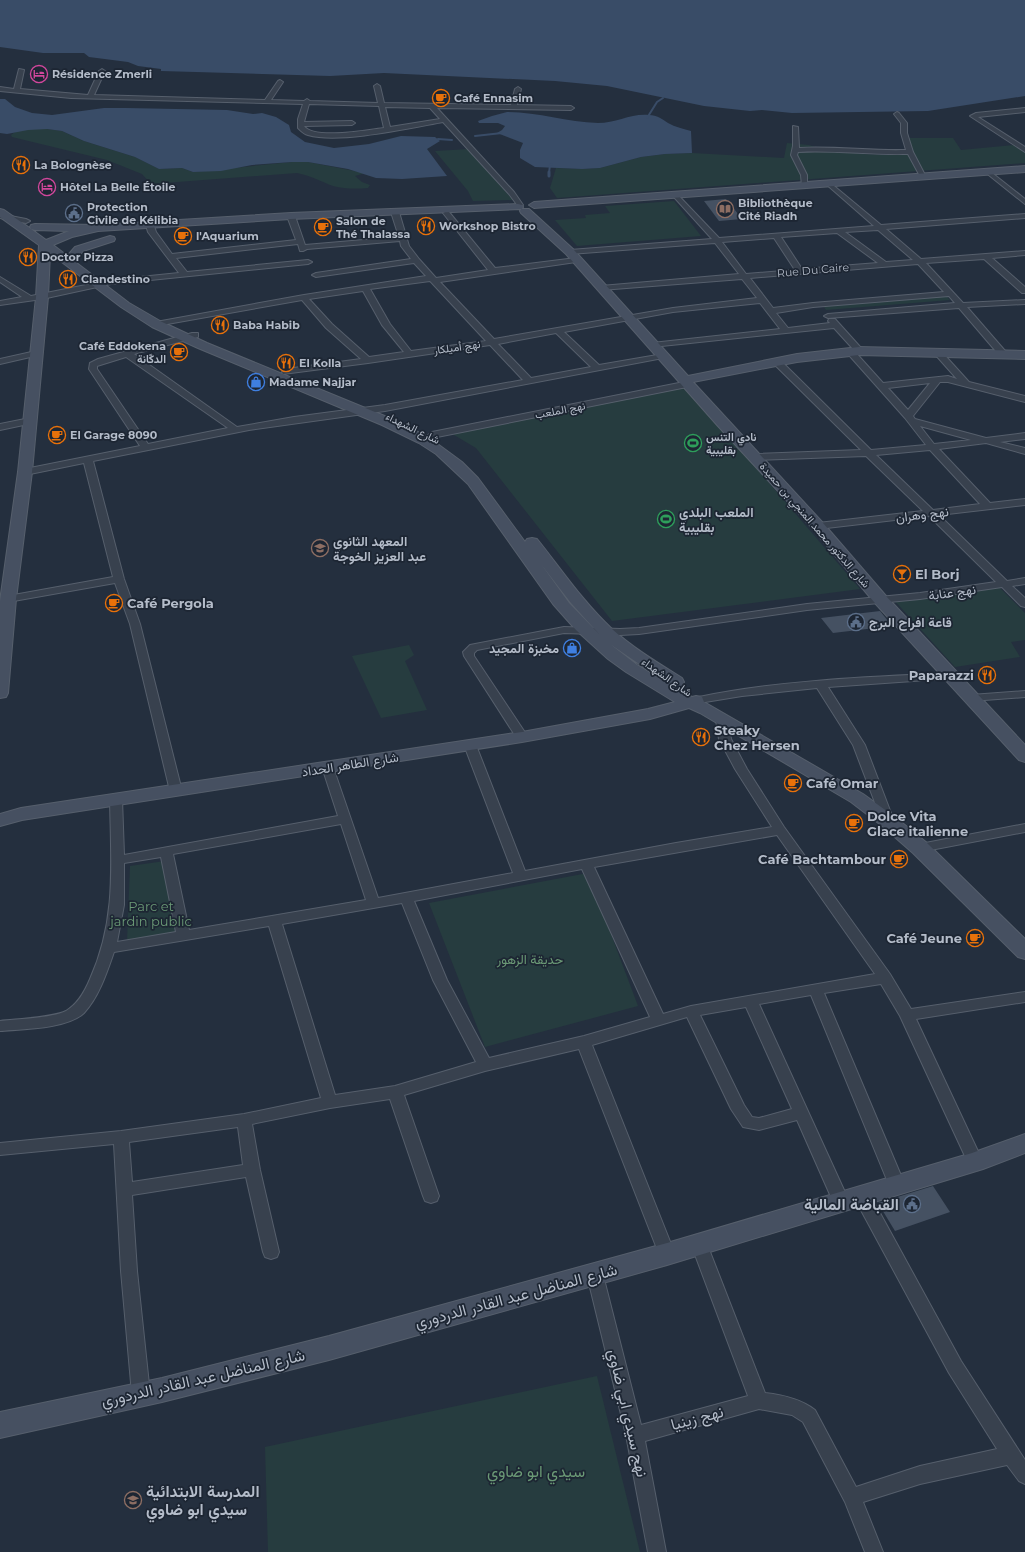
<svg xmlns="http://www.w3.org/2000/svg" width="1025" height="1552" font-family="Montserrat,Vazirmatn,sans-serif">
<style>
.green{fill:#263c3f}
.water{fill:#394c67}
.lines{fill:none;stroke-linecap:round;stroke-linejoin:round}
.stream-far1{stroke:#394c67;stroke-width:2}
.stream{stroke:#394c67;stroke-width:3}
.building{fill:#455162}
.street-casing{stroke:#565f6c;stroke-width:2}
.secondary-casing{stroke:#565f6c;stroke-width:2}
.street{fill:#38414e;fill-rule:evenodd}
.secondary{fill:#465061;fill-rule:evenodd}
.labels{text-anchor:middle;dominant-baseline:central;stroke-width:3.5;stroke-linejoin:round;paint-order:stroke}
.far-poi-label{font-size:11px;font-weight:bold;fill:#b4bcc9;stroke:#1d2633;text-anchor:start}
.far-street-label{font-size:11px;fill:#b4bcc9;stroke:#1d2633}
.poi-label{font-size:13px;font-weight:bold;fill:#b4bcc9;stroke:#1d2633;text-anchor:start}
.street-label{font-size:13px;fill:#b4bcc9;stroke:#1d2633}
.park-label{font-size:13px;fill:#6b9a76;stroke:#1d2633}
.near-poi-label{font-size:16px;font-weight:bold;fill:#b4bcc9;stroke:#1d2633;text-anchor:end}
.near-street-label{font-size:16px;fill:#b4bcc9;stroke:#1d2633}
.near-park-label{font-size:16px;fill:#6b9a76;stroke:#1d2633}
</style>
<rect width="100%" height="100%" fill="#242f3e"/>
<g class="green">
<path d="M47,129L62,131L84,141L135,157L159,169L182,168L193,172L292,162H308L365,173L355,176L362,182L370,185L368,188C357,189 344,189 333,186C320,181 311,176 297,173L151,184L142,174L107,160L12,137L11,135C19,127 36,129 47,129Z"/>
<path d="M909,138H953L961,150L1014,145L1025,152V163L557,198L550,188L556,168L582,169L600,168L641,157L665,154L692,153L784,158L787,143L809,145L824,150L863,154L888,155L912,152Z"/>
<path d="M469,149L513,200L473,201L468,191L435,151Z"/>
<path d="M674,201L701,236L577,246L555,220L586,218L585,215L610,213L605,206Z"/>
<path d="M943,293L950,300L826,310L822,304Z"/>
<path d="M686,386L860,589L612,621L476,448L449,432Z"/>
<path d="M996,584L1025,613V640L1011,642L1020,657L955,667L893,599Z"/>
<path d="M409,645L414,655L405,661L427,710L381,718L352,656Z"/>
<path d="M165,861L179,934L127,942L130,866Z"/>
<path d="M588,873L638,1006L485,1047L429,903Z"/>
<path d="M597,1376L640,1552H268L265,1447Z"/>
</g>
<g class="water">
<path d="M0,0H1025V96L928,111L792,113L762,110L750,111L704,106L607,86L555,81L384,73L330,76L161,71V69L138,66L128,62L89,57L84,53H43L0,47Z"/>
<path d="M0,99H5L15,107L32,113L52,115L104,108H126L227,110L253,114L262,113L276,117L289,125L291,132L305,142L334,148L369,144L401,136L435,137L440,141L427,149L447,176L402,179L376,178L348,169L308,162H292L252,165L221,171L193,172L182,168L159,169L135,157L84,141L62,131L47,129L28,130L7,134L0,133Z"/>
<path d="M507,112C538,112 567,122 598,123C616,123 632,113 649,115C657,115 662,119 668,123C675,127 684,129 691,131L692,153L665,154L641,157L600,168L582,169L535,167L520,158V150L523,143L497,133L502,130L505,126L498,123H479L478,121L492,116Z"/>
</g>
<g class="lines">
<g class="stream-far1">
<path d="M647,118L657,102L663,98"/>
<path d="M475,136L502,133"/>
<path d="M438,139L452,140"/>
<path d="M549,173L550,165L552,164"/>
</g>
<path class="stream" d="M549,176V172"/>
</g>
<g class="building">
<path d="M726,199L731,205L742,219L719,221L704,201Z"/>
<path d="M880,611L892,626L833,633L821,618Z"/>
<path d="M933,1186L950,1212L895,1231L878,1203Z"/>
</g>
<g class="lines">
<g class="street-casing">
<g id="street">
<path d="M19,69L24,70L20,89L88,95L99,71L102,69L105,71L94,95L265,100L278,81L280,80L283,82L271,100L304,101L307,99L310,101L378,103L374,86L377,84L380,86L384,103L511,105L515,89L518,87L521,89L517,105L571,106L574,108L571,110L437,108L514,192L523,205L520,207L518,206L509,194L443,122C410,128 339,144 308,135C304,134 301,131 298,128V119L303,104L71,98L0,91V87L14,89ZM309,104L379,106L384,128C367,130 314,140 304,126L352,125L355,123L352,121L304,122ZM385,107L430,108L440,119L390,127Z"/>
<path d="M1025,108V112L978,117L1025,147V152L970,116L976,113Z"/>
<path d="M897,112L899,113L907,123V133L913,152L926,177L925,178H921L908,154C871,155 835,150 798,152L797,155L807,175V185L802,186L801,175L791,155L793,146V126L798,127L799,148C835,146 870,151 906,150L901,133V123L894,114Z"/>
<path d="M987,169L1025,199V204L985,172L984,171Z"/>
<path d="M828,181L881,225L1025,214V218L886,229L921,259L1025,251V255L992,258L1025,287V293H1022L984,259L926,263L963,303L1025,300V304L967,307L1006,352L1007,354L1006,356H1000L959,308L828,318L824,316L828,314L955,303L949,296L813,307L776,313L788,328L830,323L828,321L829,319H835L862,349L863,351L862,353H856L883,383L948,376L957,379L933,352L937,350H940L969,382L1025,396V402L948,382H940L913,416L915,419L986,438L1025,433V439L1000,442L1025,448V454L986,443L939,449L990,503L1025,499V505L939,515L1007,581L1025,578V584L1012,586L1025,598V607L1021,606L1002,587L920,599L807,610L639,634L620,635L564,633L477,650L474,653V656L528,737L526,740H518L464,656L463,652L470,645L564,627L620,629L639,628L807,604L920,593L996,582L929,516L818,529L815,528L813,526L815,524L818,523L923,511L866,456L755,460L750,457L755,454L861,450L774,364L773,362L777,360H780L871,450L926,445L905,418L848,354L847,352L848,350H854L834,328L652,347L648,345L652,343L780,329L760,303L673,312L564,332L599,365L663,354H666L667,356L663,358L385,411L249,430L93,461L124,579L140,624L182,791L180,794H172L170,791L130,624L115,583L8,602L3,599L8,596L113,577L84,463L25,475L20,472L25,469L140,446L89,369L90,363L98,359L192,333H198V337L134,354L237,427L294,417L385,405L523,380L490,345L368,363L283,374L282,372L286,369L361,359L326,328L302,300L156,326L152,324L156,322L304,295L426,276L414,263L316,277L312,275L316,273L411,259L401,246L400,241L307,249L303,251H300L298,244L176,258L187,272L308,260L312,262L308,264L111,284L42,299L0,305V301L22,297L0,282V277L31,296L111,280L179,273L148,232L146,225L150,223H153L156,232L172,254L296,240L287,216L291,214L295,216L305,245L399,237L391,212L395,210L399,212L409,246L419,259L436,278L488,270L443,213L447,211L449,212L495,268L576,258L580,260L576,262L440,282L494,339L673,308L757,298L742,279L601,290L597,288L601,286L739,274L715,243L570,254L566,252L570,250L712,239L673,196L672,195L675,193L677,194L719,238L874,226L826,184L825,183ZM878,230L913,260L886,262L845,232ZM837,233L878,263L802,269L781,237ZM774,238L795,270L746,274L722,242ZM918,264L944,292L813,303L773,308L750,278ZM430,281L432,283L486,341L411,351L390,324L370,289ZM363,291L382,325L404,352L369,357L332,324L309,299ZM556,333L591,367L531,378L498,344ZM126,357L228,428L148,444L97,369V366ZM930,383L908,410L888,388ZM920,426L971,440L934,444ZM930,450L980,504L933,510L876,455Z"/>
<path d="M0,214L26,219L30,221L26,223L0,218Z"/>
<path d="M36,351L40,353L39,355L0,364V359Z"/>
<path d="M689,381L692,382L693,384L692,386L432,438L428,435L432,432Z"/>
<path d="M30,418L34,421L33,423L0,430V424Z"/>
<path d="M952,673L958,676L956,678L828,687L865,745L894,821L892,824L888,825L884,824L882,821L853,745L817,688L742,696L699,703L695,702L693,700L695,698L699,697C782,680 868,677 952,673Z"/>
<path d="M1025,691V697L971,701L967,700L965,698L967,696L971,695Z"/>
<path d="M722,716L726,717L728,720L731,739L747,769L784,827L890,974L911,1009L1025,992V1002L916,1019L983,1162L980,1167L975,1168L970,1167L900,1016L881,984L824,993L905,1185L903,1190L897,1192L891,1190L889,1185L811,995L759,1004L849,1201L847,1206L841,1208L835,1206L797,1120L759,1130L743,1127L731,1109L687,1017L592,1045L675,1254L673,1259L667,1261L661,1259L659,1254L579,1049L485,1071L404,1095L439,1196L437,1201L431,1203L425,1201L423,1196L390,1099L330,1108L252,1124L260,1170L279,1252L277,1257L271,1259L265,1257L263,1252L246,1177L132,1195L137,1271L150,1394L147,1400L141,1402L135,1400L132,1394L121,1271L114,1144L0,1155V1143L121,1131L244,1114L321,1098L269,926L114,952C107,972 99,997 84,1013C67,1029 23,1029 0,1031V1021C17,1019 52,1018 66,1011C78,1004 85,991 90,979C117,919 111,863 110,799L112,796H120L122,799L124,855L338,816L322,767L324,764H332L378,898L513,873L464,745L466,742H474L476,745L525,871L676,843L772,827L735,769L719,739L716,720L718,717ZM341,824L366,900L189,930L173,854ZM777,835L875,974L691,1006L663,1014L594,867ZM161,857L176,932L117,942L124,905V863ZM582,869L650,1017L584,1036L489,1058L447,980L414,901ZM402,903L433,980L476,1062L395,1086L335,1095L282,924ZM746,1007L792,1109L759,1118L752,1117L744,1105L700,1015ZM238,1127L243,1165L132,1182L129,1142Z"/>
<path d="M1025,824V832L920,852L916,851L914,848L916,845L920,844Z"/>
<path d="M862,1189L868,1191L961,1361L1025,1460V1484L1019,1481L1007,1465L920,1484L863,1502L883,1552H865L845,1502L803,1422L792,1415L759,1409L645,1441L666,1552H648L626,1435L587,1275L589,1270L595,1268L601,1270L603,1275L641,1425L748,1396L691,1244L693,1239L699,1237L705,1239L707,1244L765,1393C783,1395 801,1399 815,1410L856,1487L920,1466L997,1449L949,1373L856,1201L854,1196L856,1191Z"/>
</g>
</g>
<g class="secondary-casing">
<g id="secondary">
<path d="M1025,166V172L534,208L529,205L534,202Z"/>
<path d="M518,204L522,205L523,207L522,209H529L574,250L688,376L797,354L859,347L1025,351V359L859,355L797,362L693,382L823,523L886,596L1025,745V762L1019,760L874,602L813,529L718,426L566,254L521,213L520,211L521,209L291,219L98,231L72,237L53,245L129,303L160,321L207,343L392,419L428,437L462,462L478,478L525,542L527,539L532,538L537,539C561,569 583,602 612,629C633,648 658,663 682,678L684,682L682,686L676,687L670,686L692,697L696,696L702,697L704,702L863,794L895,817L927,843L1025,939V959L1018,957L913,853L881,825L851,802L700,713L689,708L650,719L522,742L22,820L0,826V814L21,808L522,732L648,709L675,702L626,672L608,659L576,630L553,604L468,484L436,454L419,443L382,425L198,348L152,327L121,307L50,253L48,297L32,472L16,599L8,693L6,697L0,698V601L18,472L36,297L39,245L0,217V209L4,210L31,229L30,227L31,225L35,224L98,225L291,213ZM31,229L35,230L69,231L46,240ZM541,564L571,603L600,635L569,603ZM610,644L670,685L637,665Z"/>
<path d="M110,236L114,237L115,239L114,241L83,251L79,256H71L69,254L75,247Z"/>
<path d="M1025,1134V1153L983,1169L667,1265L329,1360L162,1402L0,1438V1412L162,1378L329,1336L667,1243L972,1153Z"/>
</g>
</g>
<use href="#street" class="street"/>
<use href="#secondary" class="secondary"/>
</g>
<defs>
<g id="hotel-ring" transform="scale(0.9)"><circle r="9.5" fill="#1d2633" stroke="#d1479c" stroke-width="1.5"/><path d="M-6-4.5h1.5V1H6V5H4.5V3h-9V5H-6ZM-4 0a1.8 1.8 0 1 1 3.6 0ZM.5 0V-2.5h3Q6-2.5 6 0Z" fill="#d1479c"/></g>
<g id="cafe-ring" transform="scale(0.9)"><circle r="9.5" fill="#1d2633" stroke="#e8710a" stroke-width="1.5"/><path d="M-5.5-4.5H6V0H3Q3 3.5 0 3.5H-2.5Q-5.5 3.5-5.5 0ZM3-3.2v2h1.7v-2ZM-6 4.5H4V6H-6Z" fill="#e8710a"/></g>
<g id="restaurant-ring" transform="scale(0.9)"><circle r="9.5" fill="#1d2633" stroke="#e8710a" stroke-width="1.5"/><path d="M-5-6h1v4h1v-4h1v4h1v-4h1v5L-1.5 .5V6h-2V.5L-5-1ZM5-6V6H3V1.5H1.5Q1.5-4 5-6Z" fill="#e8710a"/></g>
<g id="library-ring" transform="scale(0.9)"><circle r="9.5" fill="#1d2633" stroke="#8d6e63" stroke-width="1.5"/><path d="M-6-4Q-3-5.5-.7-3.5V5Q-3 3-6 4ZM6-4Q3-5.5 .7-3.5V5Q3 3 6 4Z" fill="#8d6e63"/></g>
<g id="civic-ring" transform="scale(0.9)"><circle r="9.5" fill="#1d2633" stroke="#5c6f8a" stroke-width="1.5"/><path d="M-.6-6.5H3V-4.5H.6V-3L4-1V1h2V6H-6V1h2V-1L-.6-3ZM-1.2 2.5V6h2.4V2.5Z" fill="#5c6f8a"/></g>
<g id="shop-ring" transform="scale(0.9)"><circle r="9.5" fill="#1d2633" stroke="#3f7fe0" stroke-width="1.5"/><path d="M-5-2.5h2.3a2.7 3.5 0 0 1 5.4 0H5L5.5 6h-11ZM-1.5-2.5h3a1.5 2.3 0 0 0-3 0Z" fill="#3f7fe0"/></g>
<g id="stadium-ring" transform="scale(0.9)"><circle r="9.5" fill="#1d2633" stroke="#2e9e5b" stroke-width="1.5"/><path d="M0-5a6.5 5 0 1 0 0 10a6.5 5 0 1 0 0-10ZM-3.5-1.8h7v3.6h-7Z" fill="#2e9e5b"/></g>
<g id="school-ring" transform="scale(0.9)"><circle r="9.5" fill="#1d2633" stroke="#8d6e63" stroke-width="1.5"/><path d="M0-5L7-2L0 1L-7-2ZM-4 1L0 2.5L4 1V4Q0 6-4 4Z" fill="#8d6e63"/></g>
<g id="bar-ring" transform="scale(0.9)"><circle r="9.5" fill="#1d2633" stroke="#e8710a" stroke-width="1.5"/><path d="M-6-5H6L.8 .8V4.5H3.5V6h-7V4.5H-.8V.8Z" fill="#e8710a"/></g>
</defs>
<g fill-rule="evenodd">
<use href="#hotel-ring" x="39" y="74"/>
<use href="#cafe-ring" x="441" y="98"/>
<use href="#restaurant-ring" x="21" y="165"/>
<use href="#hotel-ring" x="47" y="187"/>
<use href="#library-ring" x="725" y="209"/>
<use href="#civic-ring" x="74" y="213"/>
<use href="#restaurant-ring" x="426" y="226"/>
<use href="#cafe-ring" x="323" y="227"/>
<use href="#cafe-ring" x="183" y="236"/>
<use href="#restaurant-ring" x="28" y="257"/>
<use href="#restaurant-ring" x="68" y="279"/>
<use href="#restaurant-ring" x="220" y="325"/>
<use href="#cafe-ring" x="179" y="352"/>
<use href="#restaurant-ring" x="286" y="363"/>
<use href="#shop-ring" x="256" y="382"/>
<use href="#cafe-ring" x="57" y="435"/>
<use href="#stadium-ring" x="693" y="443"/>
<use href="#stadium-ring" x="666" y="519"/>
<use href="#school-ring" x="320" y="548"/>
<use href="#bar-ring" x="902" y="574"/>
<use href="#cafe-ring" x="114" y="603"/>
<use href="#civic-ring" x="856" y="622"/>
<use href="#shop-ring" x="572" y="648"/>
<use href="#restaurant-ring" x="987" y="675"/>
<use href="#restaurant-ring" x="701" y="737"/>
<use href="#cafe-ring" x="793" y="783"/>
<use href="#cafe-ring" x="854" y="823"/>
<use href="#cafe-ring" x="899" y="859"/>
<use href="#cafe-ring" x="975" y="938"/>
<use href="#civic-ring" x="912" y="1204"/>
<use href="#school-ring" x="133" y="1500"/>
</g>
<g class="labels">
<g class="far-poi-label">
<text x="52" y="74">Résidence Zmerli</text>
<text x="454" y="98">Café Ennasim</text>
<text x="34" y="165">La Bolognèse</text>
<text x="60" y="187">Hôtel La Belle Étoile</text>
<text x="738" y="203">Bibliothèque<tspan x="738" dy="13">Cité Riadh</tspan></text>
<text x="87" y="207">Protection<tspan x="87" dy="13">Civile de Kélibia</tspan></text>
<text x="336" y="221">Salon de<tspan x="336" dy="13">Thé Thalassa</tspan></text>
<text x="439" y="226">Workshop Bistro</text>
<text x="196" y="236">l'Aquarium</text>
<text x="41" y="257">Doctor Pizza</text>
<text x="81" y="279">Clandestino</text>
<text x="233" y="325">Baba Habib</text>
<text x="166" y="346" text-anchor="end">Café Eddokena<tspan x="166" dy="13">الدكّانة</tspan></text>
<text x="299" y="363">El Kolla</text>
<text x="269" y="382">Madame Najjar</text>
<text x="70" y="435">El Garage 8090</text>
<text x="706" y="437">نادي التنس<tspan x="706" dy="13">بقليبية</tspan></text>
</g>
<g class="far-street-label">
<text transform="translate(813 270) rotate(-5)">Rue Du Caire</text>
<text transform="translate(457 347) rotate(-8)">نهج أميلكار</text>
<text transform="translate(560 410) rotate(-11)">نهج الملعب</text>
<text transform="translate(413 428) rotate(26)">شارع الشهداء</text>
<text transform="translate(815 525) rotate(49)">شارع الدكتور محمد المنجي بن حميدة</text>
<text transform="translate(667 677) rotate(35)">شارع الشهداء</text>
</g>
<g class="poi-label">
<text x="679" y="512">الملعب البلدي<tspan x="679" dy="15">بقليبية</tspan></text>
<text x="333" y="541">المعهد الثانوي<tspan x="333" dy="15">عبد العزيز الخوجة</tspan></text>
<text x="915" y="574">El Borj</text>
<text x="127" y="603">Café Pergola</text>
<text x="869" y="622">قاعة افراح البرج</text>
<text x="559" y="648" text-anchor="end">مخبزة المجيد</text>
<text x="974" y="675" text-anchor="end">Paparazzi</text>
<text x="714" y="730">Steaky<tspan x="714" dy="15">Chez Hersen</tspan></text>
<text x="806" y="783">Café Omar</text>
<text x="867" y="816">Dolce Vita<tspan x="867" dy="15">Glace italienne</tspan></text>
<text x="886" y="859" text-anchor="end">Café Bachtambour</text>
<text x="962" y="938" text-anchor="end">Café Jeune</text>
</g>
<g class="street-label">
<text transform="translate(922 514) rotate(-7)">نهج وهران</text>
<text transform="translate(952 592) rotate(-8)">نهج عنابة</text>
<text transform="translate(350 764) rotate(-9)">شارع الطاهر الحداد</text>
</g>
<g class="park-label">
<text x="151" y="906">Parc et<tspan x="151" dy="15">jardin public</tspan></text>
<text x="530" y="959">حديقة الزهور</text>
</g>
<g class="near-poi-label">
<text x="899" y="1204">القباضة المالية</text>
<text x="146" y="1491" text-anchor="start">المدرسة الابتدائية<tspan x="146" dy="18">سيدي ابو ضاوي</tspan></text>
</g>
<g class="near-street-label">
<text transform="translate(516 1296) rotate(-15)">شارع المناضل عبد القادر الدردوري</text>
<text transform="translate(203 1378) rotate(-13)">شارع المناضل عبد القادر الدردوري</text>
<text transform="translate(628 1413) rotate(77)">نهج سيدي ابي ضاوي</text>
<text transform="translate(697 1418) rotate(-15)">نهج زينيا</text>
</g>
<g class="near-park-label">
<text x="536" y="1471">سيدي ابو ضاوي</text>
</g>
</g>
</svg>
